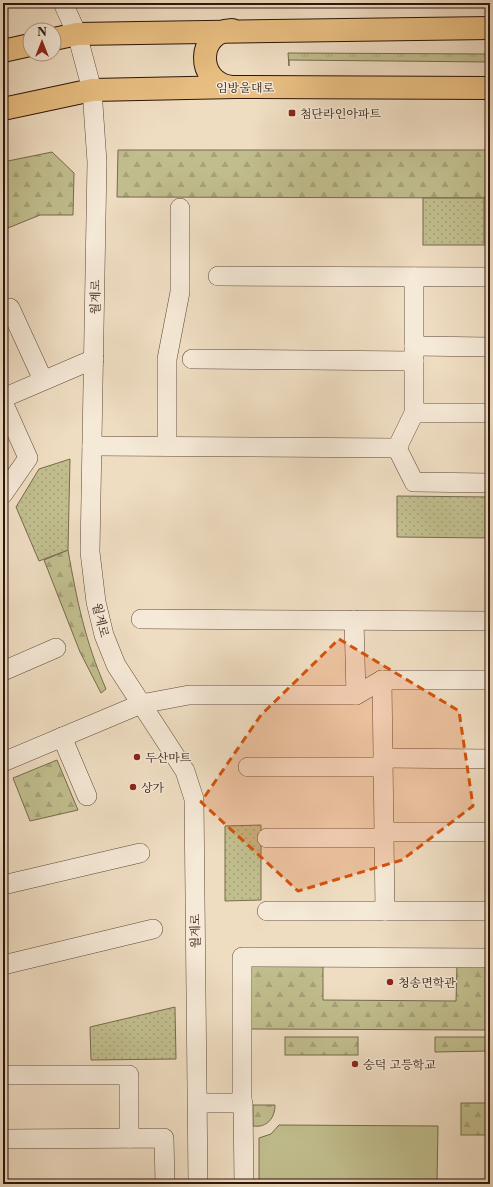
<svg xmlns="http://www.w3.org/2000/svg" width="493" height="1187" font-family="'Libre Caslon Text','Noto Serif KR',serif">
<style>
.grass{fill:url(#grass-tufts);stroke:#776a4c}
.forest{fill:url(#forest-firs);stroke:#776a4c}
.park{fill:url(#park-dots);stroke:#776a4c}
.pitch{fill:#c1be8e;stroke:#776a4c}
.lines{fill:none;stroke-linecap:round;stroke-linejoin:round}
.minor-casing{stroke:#5e4738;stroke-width:20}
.major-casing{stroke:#2d150a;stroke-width:24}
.minor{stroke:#f5e9d7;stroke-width:19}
.major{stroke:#e8be81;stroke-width:22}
.marked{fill:#d5520c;fill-opacity:0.2;stroke:#d5520c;stroke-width:3;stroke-dasharray:8 5;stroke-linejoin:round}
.poi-dot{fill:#8f2418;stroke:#f5e9d7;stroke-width:1.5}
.labels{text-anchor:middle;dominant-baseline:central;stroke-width:3;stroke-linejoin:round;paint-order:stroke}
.street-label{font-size:12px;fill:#2d150a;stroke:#f5e9d7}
.poi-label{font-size:12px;fill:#2d150a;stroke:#f5e9d7;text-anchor:start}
</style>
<defs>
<pattern id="grass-tufts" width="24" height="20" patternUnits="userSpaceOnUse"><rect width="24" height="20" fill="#c1be8e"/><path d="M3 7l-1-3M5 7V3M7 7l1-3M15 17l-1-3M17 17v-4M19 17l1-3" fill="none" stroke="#a6a279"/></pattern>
<pattern id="forest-firs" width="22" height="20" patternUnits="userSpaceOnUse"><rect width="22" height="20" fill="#c1be8e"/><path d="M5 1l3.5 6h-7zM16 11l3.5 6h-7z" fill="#a6a279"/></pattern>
<pattern id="park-dots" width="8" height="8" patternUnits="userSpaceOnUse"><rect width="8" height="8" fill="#c1be8e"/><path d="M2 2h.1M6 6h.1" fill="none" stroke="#a6a279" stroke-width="1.8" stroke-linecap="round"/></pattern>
</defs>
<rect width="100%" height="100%" fill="#efddc2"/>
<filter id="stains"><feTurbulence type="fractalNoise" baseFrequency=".005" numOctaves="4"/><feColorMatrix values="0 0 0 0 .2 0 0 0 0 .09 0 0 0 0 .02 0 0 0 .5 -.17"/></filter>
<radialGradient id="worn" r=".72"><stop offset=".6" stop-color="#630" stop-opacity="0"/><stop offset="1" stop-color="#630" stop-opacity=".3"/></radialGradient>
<path class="grass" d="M288,53L490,54V62L289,60V66Z"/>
<g class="forest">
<path d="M118,150H490V198L117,197Z"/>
<path d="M52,152L74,173L73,215H40L3,230V162Z"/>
<path d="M68,550C77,601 85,641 106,689L101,693L80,652L44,560Z"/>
<path d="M57,760L78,810L30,821L13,778Z"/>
<path d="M251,964H323V1000L456,1001L457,965H487V1030L251,1029Z"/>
<rect x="285" y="1037" width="73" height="18"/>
<path d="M435,1037H490V1051L435,1052Z"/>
<rect x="461" y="1103" width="29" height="32"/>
<path d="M253,1105H275C275,1118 267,1128 253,1126Z"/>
</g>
<g class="park">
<rect x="423" y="198" width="61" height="47"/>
<path d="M70,459L68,550L39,561L16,507L39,469Z"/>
<path d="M397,496L490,497V538L397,537Z"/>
<path d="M261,825V900L225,901V826Z"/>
<path d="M175,1007L176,1059L91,1060L90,1027Z"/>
</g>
<path class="pitch" d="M279,1125L438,1126L437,1184H259V1138L271,1134Z"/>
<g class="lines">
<g class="minor-casing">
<g id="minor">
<path d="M63,3L77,34L92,90L97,162L90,552L96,602L104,635L116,665L185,771L194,799L198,1184"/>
<path d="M218,276L490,277"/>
<path d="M3,311L10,308L43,380"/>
<path d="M414,346L490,347"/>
<path d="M192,359L414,361"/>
<path d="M3,398L94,359"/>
<path d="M3,402L28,458L3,494"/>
<path d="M414,413H490"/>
<path d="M92,446L397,448"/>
<path d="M167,446V359L180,292V208"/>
<path d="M397,448L414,413V277"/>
<path d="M397,448L414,482L490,483"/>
<path d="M141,619L490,621"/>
<path d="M354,620L356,695"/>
<path d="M3,671L56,648"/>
<path d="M382,680L385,911"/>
<path d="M62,737L87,796"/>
<path d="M383,758L490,759"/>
<path d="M3,762L141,704L189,695H356L382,680H490"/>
<path d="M248,767H383"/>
<path d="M384,832H490"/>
<path d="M267,838H384"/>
<path d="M3,885L140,853"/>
<path d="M267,911H490"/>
<path d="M3,965L153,929"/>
<path d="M3,1075H129V1138"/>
<path d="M198,1103H243L244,1184"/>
<path d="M242,1103V957L490,958"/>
<path d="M3,1139L164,1138L165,1184"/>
</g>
</g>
<g class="major-casing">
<g id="major">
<path d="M232,30C197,31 195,83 232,87"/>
<path d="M54,39L77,34L139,33L490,28"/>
<path d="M3,51L30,45"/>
<path d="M3,109L92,90L236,87L490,88"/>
</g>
</g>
<use href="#minor" class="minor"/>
<use href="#major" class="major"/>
</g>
<path class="marked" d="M339,639L459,711L473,806L402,860L298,891L201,802L261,715Z"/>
<g class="poi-dot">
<rect x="288" y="109" width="8" height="8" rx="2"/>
<circle cx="137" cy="757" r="4"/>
<circle cx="133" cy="787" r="4"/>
<circle cx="390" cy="982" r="4"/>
<circle cx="355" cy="1064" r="4"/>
</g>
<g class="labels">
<g class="street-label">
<text x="245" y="87">임방울대로</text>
<text transform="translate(95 297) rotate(-89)">월계로</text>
<text transform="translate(101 620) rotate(76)">월계로</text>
<text transform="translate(195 931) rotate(-91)">월계로</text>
</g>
<g class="poi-label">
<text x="300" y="113">첨단라인아파트</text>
<text x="145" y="757">두산마트</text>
<text x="141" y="787">상가</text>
<text x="398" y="982">청송면학관</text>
<text x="363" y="1064">숭덕 고등학교</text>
</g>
</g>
<rect width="493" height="1187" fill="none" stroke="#efddc2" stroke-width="16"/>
<rect x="4" y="4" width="485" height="1179" fill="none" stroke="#2d150a" stroke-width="2"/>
<rect x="8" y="8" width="477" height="1171" fill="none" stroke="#2d150a"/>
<g transform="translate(42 42)"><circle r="19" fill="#f5e9d7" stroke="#a59485"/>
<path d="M0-3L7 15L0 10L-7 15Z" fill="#8f2418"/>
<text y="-6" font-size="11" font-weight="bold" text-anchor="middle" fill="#2d150a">N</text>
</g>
<rect width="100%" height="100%" filter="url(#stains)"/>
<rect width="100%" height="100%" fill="url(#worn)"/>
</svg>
